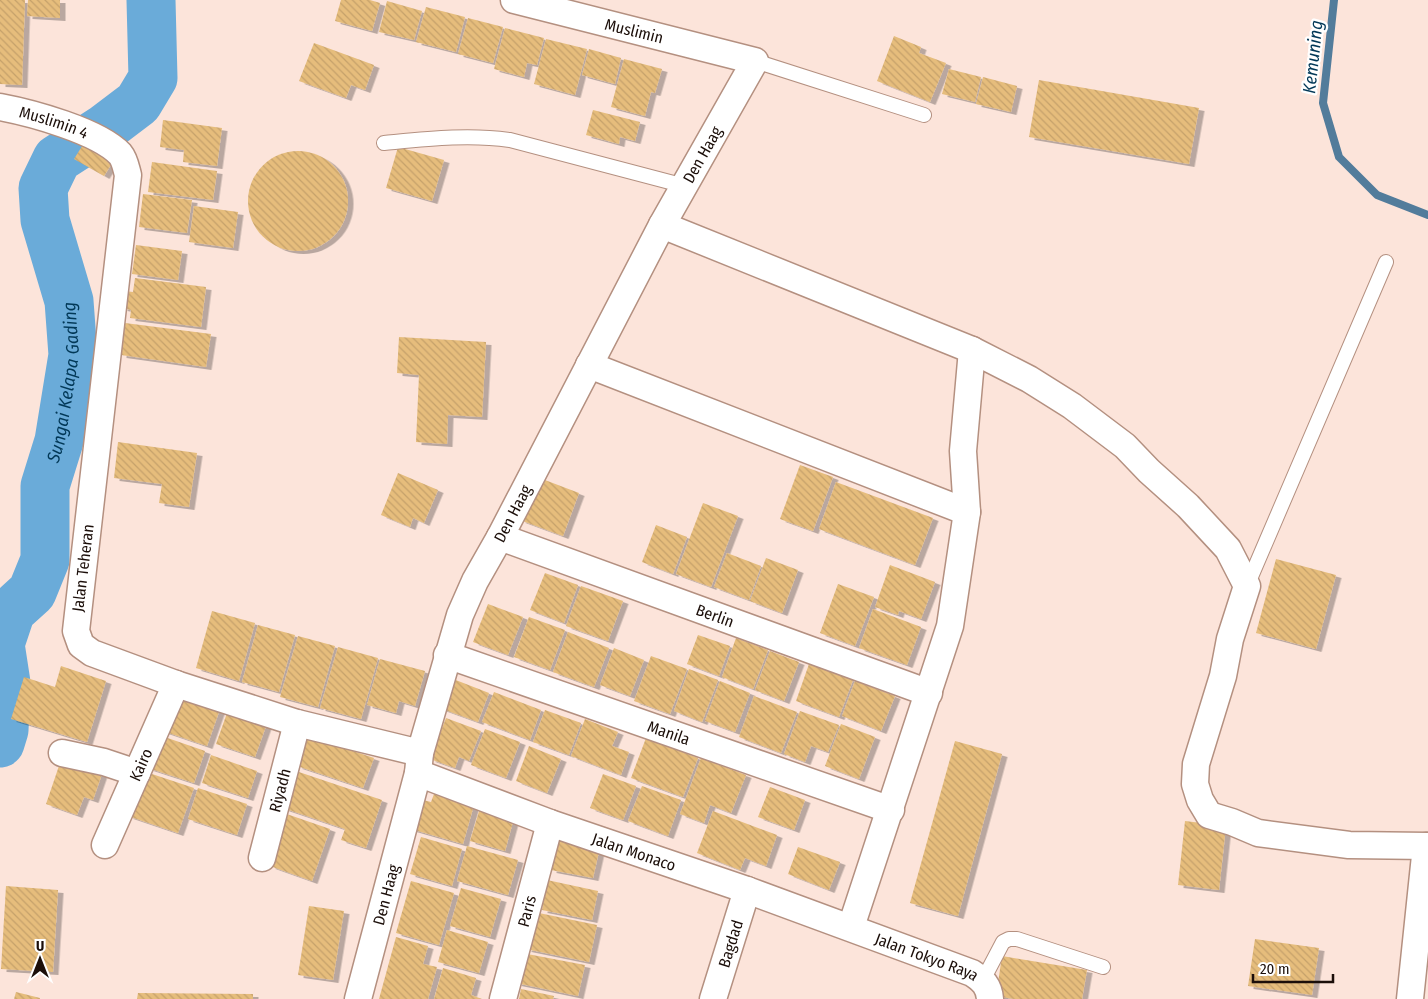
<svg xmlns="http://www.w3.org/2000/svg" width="1428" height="999" font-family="'Fira Sans Condensed',sans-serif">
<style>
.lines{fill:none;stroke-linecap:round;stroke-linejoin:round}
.stream{stroke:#527c9b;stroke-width:8}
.river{stroke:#6aabd9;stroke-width:49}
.building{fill:url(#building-back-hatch);filter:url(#shadow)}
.service-casing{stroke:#b49080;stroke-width:16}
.minor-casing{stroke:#b49080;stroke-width:29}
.service{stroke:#fff;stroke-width:14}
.minor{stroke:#fff;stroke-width:26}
.labels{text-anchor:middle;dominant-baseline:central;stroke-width:4.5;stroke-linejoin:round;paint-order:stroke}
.street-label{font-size:16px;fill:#1b0e09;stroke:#fff}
.water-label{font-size:18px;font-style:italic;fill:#023857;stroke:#fff}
</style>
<defs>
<pattern id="building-back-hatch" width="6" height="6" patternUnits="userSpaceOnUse" patternTransform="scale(1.25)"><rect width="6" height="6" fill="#e6bd7c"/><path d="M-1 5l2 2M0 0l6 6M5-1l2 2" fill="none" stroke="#c5a16a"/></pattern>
<filter id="shadow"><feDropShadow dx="5.5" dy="3" stdDeviation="0" flood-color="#0004"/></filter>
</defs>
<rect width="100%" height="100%" fill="#fce4da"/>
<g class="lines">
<path class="stream" d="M1334,0L1323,103L1339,157L1377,195L1428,215"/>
<path class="river" id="s1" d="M0,743L4,730L6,683L0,644L11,611L32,592L45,560V486L59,441L73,355L69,301L45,220L43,188L57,159L105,128L138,103L153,78L151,0"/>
</g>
<g class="building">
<path d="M0,0H25L22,85L0,84Z"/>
<path d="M28,0H60V18L27,16Z"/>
<path d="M341,0H370L380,3L372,31L335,21Z"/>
<path d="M387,1L422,11L414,40L379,32Z"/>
<path d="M426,7L465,17L456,52L416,42Z"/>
<path d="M468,18L503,27L493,63L458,54Z"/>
<path d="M505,28L544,38L537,65L527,63L524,77L494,69Z"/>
<path d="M894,36L921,47L919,53L946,63L930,102L877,81Z"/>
<path d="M546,39L587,49L575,95L534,84Z"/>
<path d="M314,43L374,65L365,90L351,85L346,98L299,81Z"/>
<path d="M589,49L621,58L615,84L582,75Z"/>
<path d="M624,59L662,69L655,93L651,92L645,116L611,107Z"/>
<path d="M949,69L981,77L975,102L942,94Z"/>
<path d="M983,77L1017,86L1011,112L976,104Z"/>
<path d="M1039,80L1199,108L1189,164L1029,137Z"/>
<path d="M593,110L640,122L635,141L620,137L619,144L586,135Z"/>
<path d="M163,120L222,128L217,166L183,162L184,150L160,147Z"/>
<path d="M84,143L114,160L104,176L74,159Z"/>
<path d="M398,147L444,160L432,201L386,188Z"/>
<circle cx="298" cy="201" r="50"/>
<path d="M152,162L217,171L213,200L148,192Z"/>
<path d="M143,194L192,200L187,233L139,227Z"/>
<path d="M194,206L238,212L233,248L189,242Z"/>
<path d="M136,245L182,251L178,280L132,274Z"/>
<path d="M135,278L206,287L201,327L130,318L131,310L122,308L125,291L133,292Z"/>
<path d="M125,323L211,334L206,367L121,355Z"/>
<path d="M399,337L486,342L482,417L448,415L447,444L416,442L419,375L397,373Z"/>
<path d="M118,442L197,453L189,507L159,503L162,484L114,478Z"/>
<path d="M800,465L833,477L813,531L780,519Z"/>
<path d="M398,473L438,490L424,523L413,518L410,527L381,515Z"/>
<path d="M537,477L579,493L563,536L520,520Z"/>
<path d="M836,482L933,518L915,565L819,529Z"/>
<path d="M703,503L738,516L711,587L676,574Z"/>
<path d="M656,525L687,537L673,574L642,562Z"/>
<path d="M727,553L761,566L749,600L714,587Z"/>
<path d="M766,558L798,570L782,613L750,601Z"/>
<path d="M1276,559L1336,575L1316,649L1256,633Z"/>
<path d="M890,565L935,582L921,619L899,611L898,615L875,607Z"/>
<path d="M545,573L578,585L564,623L530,610Z"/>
<path d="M838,584L874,597L855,646L820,633Z"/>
<path d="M581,586L623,601L608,641L566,626Z"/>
<path d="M488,604L523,617L508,655L473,642Z"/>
<path d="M873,609L921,627L907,665L859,648Z"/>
<path d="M212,611L255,623L239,681L196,668Z"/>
<path d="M529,617L565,630L550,670L514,657Z"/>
<path d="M258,625L295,635L279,692L242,682Z"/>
<path d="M568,632L609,648L594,687L553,672Z"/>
<path d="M698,635L730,646L719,676L687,664Z"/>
<path d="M298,636L335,646L318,707L280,697Z"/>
<path d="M736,638L768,650L753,689L722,677Z"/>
<path d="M338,647L378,658L361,719L320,708Z"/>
<path d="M614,648L644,660L630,696L600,685Z"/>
<path d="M770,651L799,662L784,701L755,690Z"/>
<path d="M651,656L687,669L670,714L634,701Z"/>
<path d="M380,659L425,671L415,706L399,701L396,713L367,705Z"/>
<path d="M809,664L853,680L839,717L796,701Z"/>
<path d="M61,666L106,681L87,742L11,719L24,677L55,687Z"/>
<path d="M689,669L718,680L702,722L674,711Z"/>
<path d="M448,677L489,693L478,722L437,707Z"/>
<path d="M720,681L750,693L735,732L705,721Z"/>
<path d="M855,681L895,696L881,731L842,716Z"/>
<path d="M494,692L541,710L530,740L482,722Z"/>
<path d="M176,694L220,709L207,746L163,731Z"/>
<path d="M754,696L797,712L781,753L739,737Z"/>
<path d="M545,710L581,723L569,755L533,742Z"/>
<path d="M800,711L839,725L828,752L811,746L805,762L784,754Z"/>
<path d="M227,713L266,726L255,757L216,744Z"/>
<path d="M446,718L481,731L469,761L459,757L455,768L430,759Z"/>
<path d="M585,719L618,732L612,746L629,752L621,775L571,756Z"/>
<path d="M841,724L875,737L859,779L825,766Z"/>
<path d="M485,729L520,742L506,778L471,765Z"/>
<path d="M159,735L205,751L194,783L148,768Z"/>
<path d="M308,736L374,758L363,788L297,766Z"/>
<path d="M646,738L698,758L683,797L631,778Z"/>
<path d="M955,741L1002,754L958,916L910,903Z"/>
<path d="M529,746L561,759L547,793L516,781Z"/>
<path d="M211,755L257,771L248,798L202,783Z"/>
<path d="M62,757L103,771L93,800L84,797L77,815L46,804Z"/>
<path d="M701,758L746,775L731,813L710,805L704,823L680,814Z"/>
<path d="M293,770L382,800L366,848L341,840L345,829L280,807Z"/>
<path d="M143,771L194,788L178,833L128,816Z"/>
<path d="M603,774L636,786L623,820L590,808Z"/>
<path d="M642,786L681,800L668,836L628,821Z"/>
<path d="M770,787L805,800L794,830L758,817Z"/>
<path d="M198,788L247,804L237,835L188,819Z"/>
<path d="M434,794L474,805L463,844L411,829L419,799L431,802Z"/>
<path d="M480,808L514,818L505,851L470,841Z"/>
<path d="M278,811L330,829L312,881L270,866Z"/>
<path d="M713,811L777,835L766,866L745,858L740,870L697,853Z"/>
<path d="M1185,821L1226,826L1219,890L1178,885Z"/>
<path d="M421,837L462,849L452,886L410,874Z"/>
<path d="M557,838L600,847L593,878L551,870Z"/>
<path d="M467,846L518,860L508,895L457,881Z"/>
<path d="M798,847L840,862L829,890L788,874Z"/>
<path d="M547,880L598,891L592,920L542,910Z"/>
<path d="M411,881L454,893L439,945L396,933Z"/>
<path d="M6,886L58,890L53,972L1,969Z"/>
<path d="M461,888L501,899L490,937L450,926Z"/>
<path d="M309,906L344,911L333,980L298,975Z"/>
<path d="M534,912L597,925L589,962L526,949Z"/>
<path d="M447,930L488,942L479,973L438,962Z"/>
<path d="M396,937L428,946L423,964L437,967L428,999H379Z"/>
<path d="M1255,939L1319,948L1312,995L1248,986Z"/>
<path d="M522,953L585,965L578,996L516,983Z"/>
<path d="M1002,956L1087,970L1082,999H1014L996,996Z"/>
<path d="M443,968L476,978L471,995L482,999H434Z"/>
<path d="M521,989L554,996L553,999H519Z"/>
<path d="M16,992L40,998V999H14Z"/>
<path d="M138,993L253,994V999H137Z"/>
</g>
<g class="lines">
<g class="service-casing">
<g id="service">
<path d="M755,61L924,115"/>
<path d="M384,143C426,139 468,134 510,140L685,186"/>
<path d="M1247,586L1386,262"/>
<path d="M983,980L1003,942L1009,939H1017L1103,967"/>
</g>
</g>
<g class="minor-casing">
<g id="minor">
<path id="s2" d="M0,107C32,113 98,131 120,154C125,160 126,168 128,175L76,631L81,645L92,653L176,684L297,723L420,753"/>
<path d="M662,225L972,350L1029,379L1072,406L1125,446L1149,471L1188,506L1228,549L1247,586L1230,639L1223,676L1196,764L1195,784L1200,800L1209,815L1232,822L1258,833L1349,845L1428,846"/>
<path d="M589,365L967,512"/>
<path id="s3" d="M500,537L929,693"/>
<path id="s4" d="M447,655L891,810"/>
<path d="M62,753L104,762L137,773"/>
<path id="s5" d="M418,773L550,823L747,890L972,973C983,980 989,986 990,999"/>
<path id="s6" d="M105,845L176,684"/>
<path id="s7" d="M262,858L297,723"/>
<path d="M851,927L950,626L967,512L963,451L972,350"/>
<path id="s8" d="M358,999L418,773L420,753L460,615L475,581L500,537L662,225L755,61L514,0"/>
<path id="s9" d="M503,999L550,823"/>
<path id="s10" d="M713,999L747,890"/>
<path d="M1410,999L1426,846"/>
</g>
</g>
<use href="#service" class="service"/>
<use href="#minor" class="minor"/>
</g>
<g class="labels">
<g class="street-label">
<text transform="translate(634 31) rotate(14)">Muslimin</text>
<text stroke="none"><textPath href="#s2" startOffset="56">Muslimin 4</textPath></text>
<text stroke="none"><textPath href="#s8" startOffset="918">Den Haag</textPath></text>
<text stroke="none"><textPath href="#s8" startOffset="512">Den Haag</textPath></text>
<text transform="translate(83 568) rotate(-83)">Jalan Teheran</text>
<text stroke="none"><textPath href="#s3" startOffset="229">Berlin</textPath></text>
<text stroke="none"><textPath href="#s4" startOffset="235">Manila</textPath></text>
<text stroke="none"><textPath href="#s6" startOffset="88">Kairo</textPath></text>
<text stroke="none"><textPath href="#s7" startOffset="70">Riyadh</textPath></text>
<text stroke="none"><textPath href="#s5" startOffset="230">Jalan Monaco</textPath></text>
<text stroke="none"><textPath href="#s8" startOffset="108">Den Haag</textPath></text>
<text stroke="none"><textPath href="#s9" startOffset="91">Paris</textPath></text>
<text stroke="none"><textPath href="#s10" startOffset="58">Bagdad</textPath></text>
<text stroke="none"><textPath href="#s5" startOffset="541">Jalan Tokyo Raya</textPath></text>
</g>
<g class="water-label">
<text transform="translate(1313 57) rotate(-84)">Kemuning</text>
<text stroke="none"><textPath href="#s1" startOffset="378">Sungai Kelapa Gading</textPath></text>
</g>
</g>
<g transform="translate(40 959)" stroke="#ffffff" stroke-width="4" paint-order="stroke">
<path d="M0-4L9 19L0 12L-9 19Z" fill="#1b0e09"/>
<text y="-8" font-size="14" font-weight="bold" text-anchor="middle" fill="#1b0e09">U</text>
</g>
<path d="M1253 974v8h80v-8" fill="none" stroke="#1b0e09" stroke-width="2.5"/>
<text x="1260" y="974" font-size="15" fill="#1b0e09" stroke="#ffffff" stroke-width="4" paint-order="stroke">20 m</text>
</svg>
